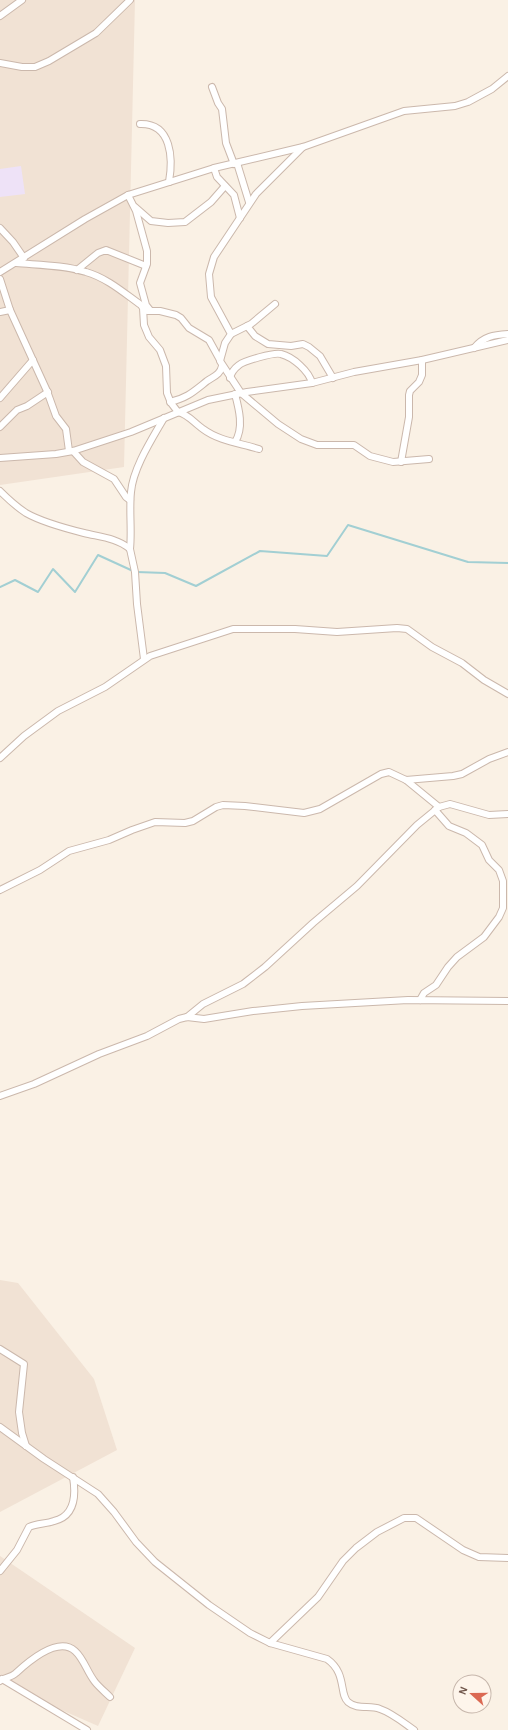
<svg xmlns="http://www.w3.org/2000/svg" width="508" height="1730" font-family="'Alegreya Sans',sans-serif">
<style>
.residential{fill:#f1e2d4}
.education{fill:#eee2f7}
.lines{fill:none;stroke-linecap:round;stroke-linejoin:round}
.stream{stroke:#a2cfd3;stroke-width:2}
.minor-casing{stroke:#cbb8ac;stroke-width:8}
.minor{stroke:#fff;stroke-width:6}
</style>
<rect width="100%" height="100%" fill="#faf1e5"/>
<g class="residential">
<path d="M0,0H135L124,467L0,485Z"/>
<path d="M0,1280L18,1283L94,1379L117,1450L0,1512Z"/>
<path d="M0,1556L135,1648L98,1726L0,1683Z"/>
</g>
<path class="education" d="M21,166L25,194L0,197V169Z"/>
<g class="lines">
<g class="stream">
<path d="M137,572L165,573L196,586L260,551L327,556L348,525L468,562L508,563"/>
<path d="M0,587L15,580L38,592L53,569L75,592L98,555L133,571"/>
</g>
<g class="minor-casing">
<g id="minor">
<path d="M0,16L22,0"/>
<path d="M0,63L22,67H35L49,61L96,33L130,0"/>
<path d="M212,87L218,103L222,109L226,143L234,164"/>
<path d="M140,124C172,123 173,159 169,182"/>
<path d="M303,147L256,194L214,257L209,274L211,297L231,334L225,343L220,361L241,393L278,424L301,439L317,445H354L370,456L393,462L429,459"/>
<path d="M237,163L249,202"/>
<path d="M214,168L217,177L234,195L240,218"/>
<path d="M128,195L136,211L147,251V264L140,283L146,305L150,310"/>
<path d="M135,207L151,221L168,223L185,222L211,202L225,186"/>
<path d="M0,228L13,242L24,258"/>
<path d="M16,263C39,265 64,265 86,272C107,278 124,293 141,305L143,308L144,325L149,337L160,350L166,366L167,393L171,403L178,412C188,414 194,423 203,429C219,441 240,443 259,449"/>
<path d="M77,270L98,253L106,250L146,266"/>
<path d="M0,272L85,219L128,195L214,168L303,147L404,111L455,106L468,102L492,89L508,76"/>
<path d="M0,279L10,310L47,391L56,416L66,429L69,451"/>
<path d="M147,311H160L176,315L181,318L189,328L209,340L220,360"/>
<path d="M0,312L10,310"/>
<path d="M247,326L255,336L268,344L291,346L303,344L309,347L320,356L333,378"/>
<path d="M231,334L251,324L275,304"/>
<path d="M474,348C484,336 494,335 508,334"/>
<path d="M230,378C231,373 235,368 239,365C244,361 274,352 281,354C293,357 309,371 312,383"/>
<path d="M235,394C239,409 244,428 235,442"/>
<path d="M0,398L33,360"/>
<path d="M170,402C187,398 193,392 207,381C214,376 220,375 222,366"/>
<path d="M0,427L17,410L27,406L48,392"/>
<path d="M73,451L83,462L114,479L126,497L130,500"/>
<path d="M0,458L56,454L73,451L131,432L208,400L247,392L312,383L354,372L422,360L508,340"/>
<path d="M401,462L409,417V395L410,391L419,382L422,375V360"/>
<path d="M0,491C8,499 17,507 26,513C40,521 68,529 84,533C100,537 117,538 130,549L135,572L137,604L144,659"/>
<path d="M130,549C132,530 129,511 131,492C133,468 152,439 164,418"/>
<path d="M0,758L24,736L58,711L105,687L150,656L233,629H295L337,632L397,628L407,629L432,647L462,663L484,680L508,694"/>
<path d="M406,780L439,807"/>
<path d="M0,890L40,870L69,851L109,840L132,830L155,822L185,823L193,821L216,807L223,805L245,806L304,813L320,809L381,774L389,772L406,780L453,776L462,774L489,759L508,752"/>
<path d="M420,1000L424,993L436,985L448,967L457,957L484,937L499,917L503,908V881L499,870L489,860L482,845L466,833L449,826L435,810"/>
<path d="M187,1017L203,1004L243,984L265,967L313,923L357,886L417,825L439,807L450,804L489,815L508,814"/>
<path d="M0,1096L34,1084L99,1054L147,1036L179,1019L187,1017L204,1019L253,1011L302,1006L408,1000L508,1001"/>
<path d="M0,1349L24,1364L19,1412L22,1433L26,1446"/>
<path d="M0,1427L44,1459L98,1494L114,1512L136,1542L155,1562L209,1605L250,1633L270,1643L327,1659C347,1673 339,1694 348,1702C357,1710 370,1705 380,1709C392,1713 404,1723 414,1730"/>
<path d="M0,1571L17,1550L29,1527C37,1523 46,1524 54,1521C75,1516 76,1495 73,1477"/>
<path d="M270,1643L318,1597L343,1561L356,1548L377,1532L404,1518H416L463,1550L479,1557L508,1558"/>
<path d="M2,1679L87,1730"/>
<path d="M0,1681C4,1677 11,1678 16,1673C28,1662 58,1636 75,1651C84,1659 87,1672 95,1682C99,1687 105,1692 110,1697"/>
</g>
</g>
<use href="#minor" class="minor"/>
</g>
<g transform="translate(472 1694) rotate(291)"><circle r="19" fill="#fef5eb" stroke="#c6b6ab"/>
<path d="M0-3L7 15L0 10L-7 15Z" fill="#db6953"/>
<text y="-6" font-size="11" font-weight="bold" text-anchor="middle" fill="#71574c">N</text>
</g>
</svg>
